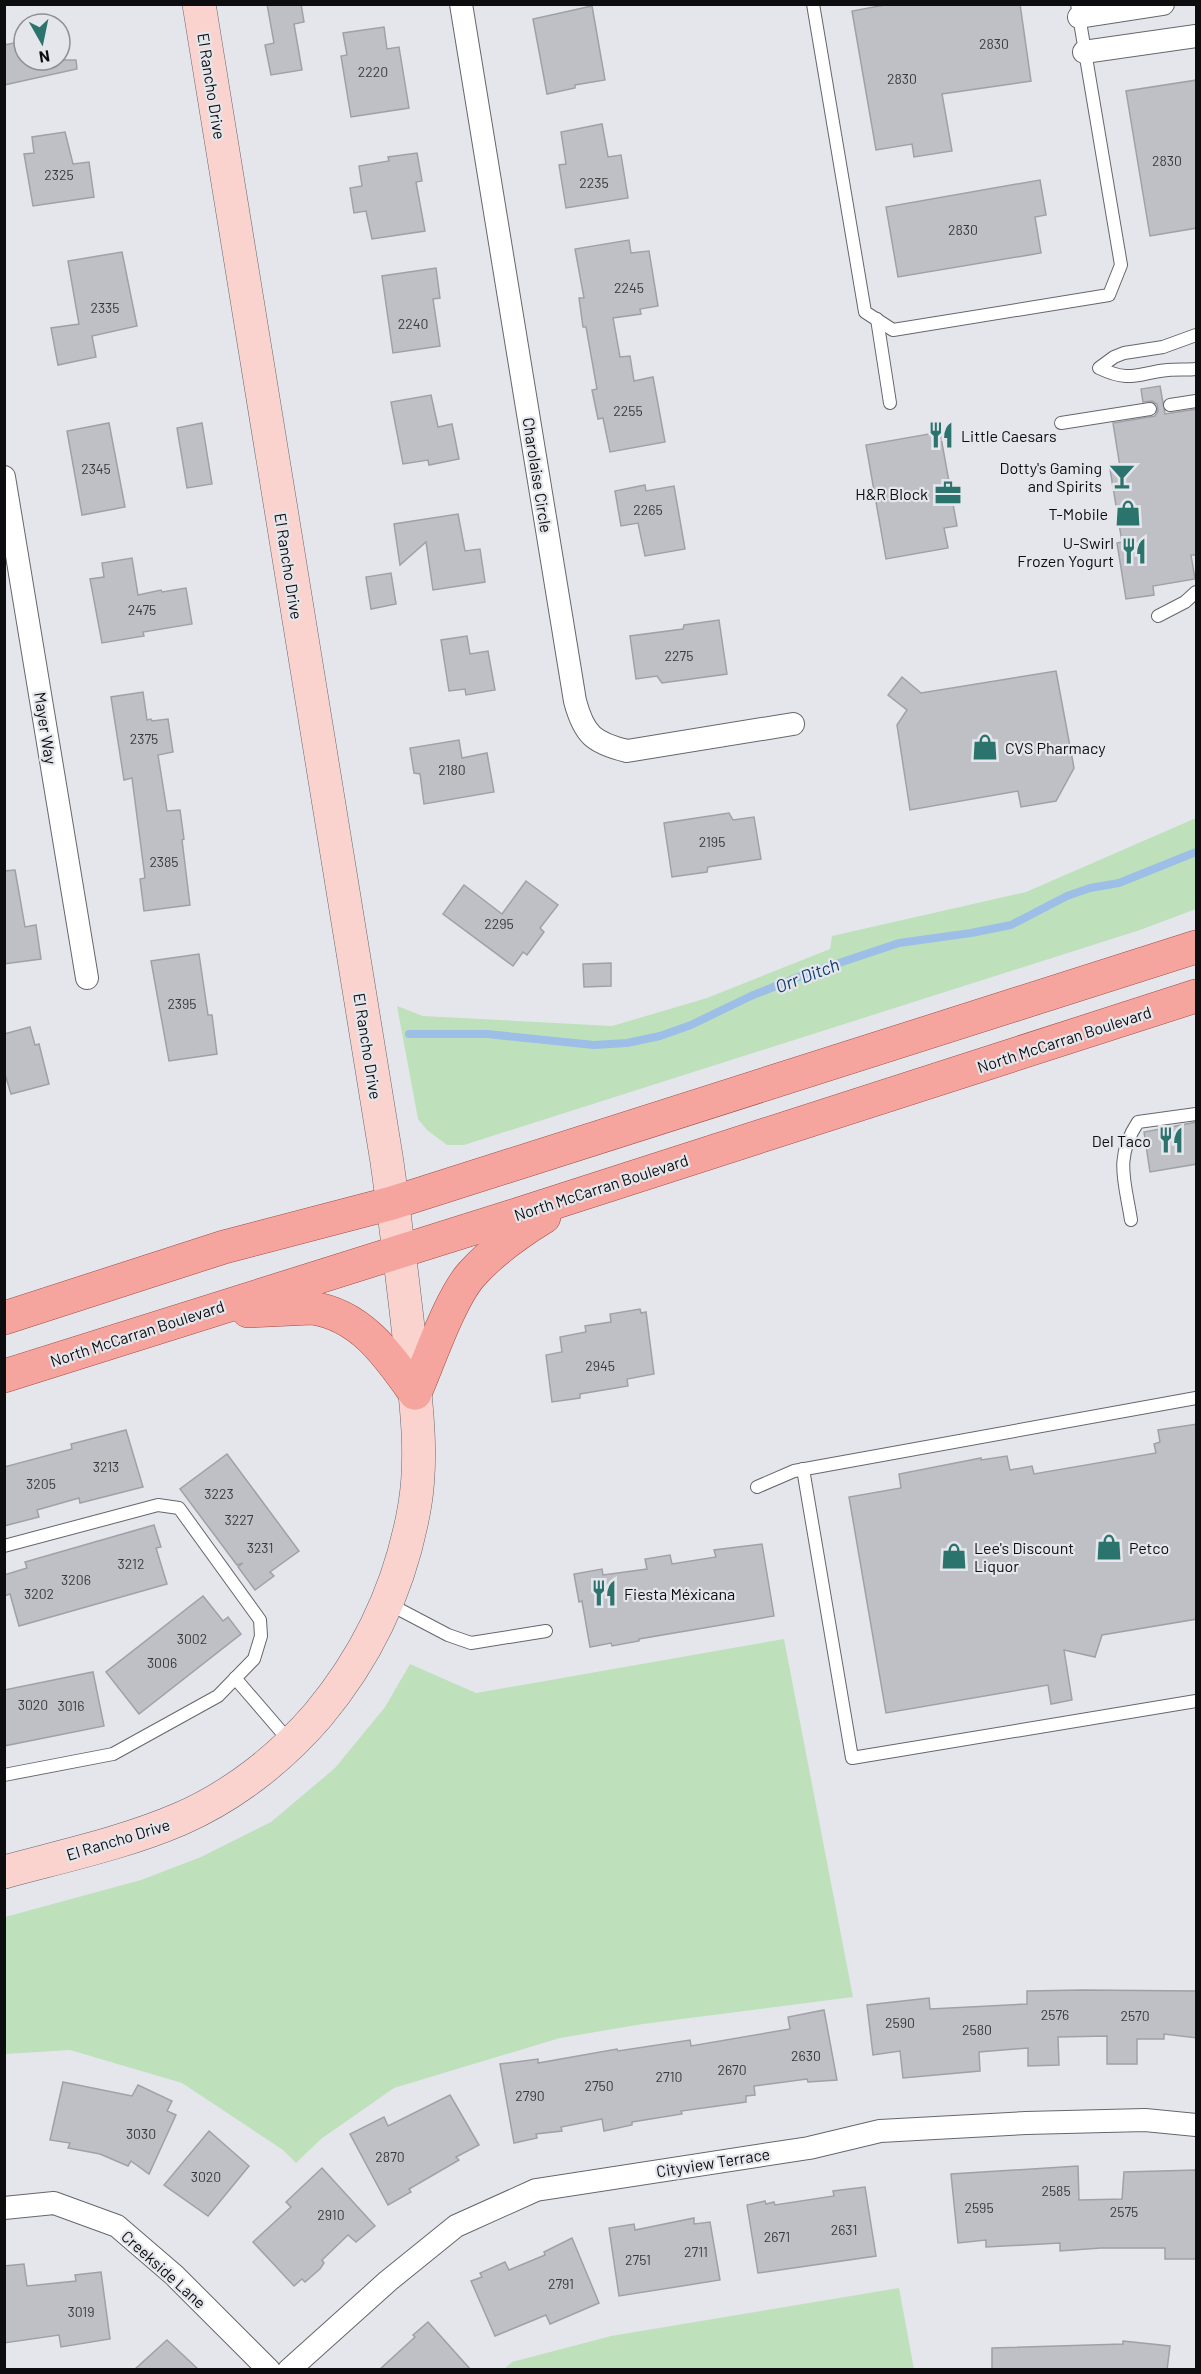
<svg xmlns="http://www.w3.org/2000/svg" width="1201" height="2374" font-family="Barlow,sans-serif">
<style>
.green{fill:#bee1bc}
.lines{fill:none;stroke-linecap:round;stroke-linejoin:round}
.stream{stroke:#9dbee6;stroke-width:8}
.building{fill:#bec0c5;stroke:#a0a1a6;stroke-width:1.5}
.service-casing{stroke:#65676c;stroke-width:14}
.minor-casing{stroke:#65676c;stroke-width:24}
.secondary-casing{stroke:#65676c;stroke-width:34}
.primary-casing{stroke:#a14942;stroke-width:34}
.service{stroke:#fff;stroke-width:12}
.minor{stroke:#fff;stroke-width:22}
.secondary{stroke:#fad2ce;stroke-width:33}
.primary{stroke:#f6a59e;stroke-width:33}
.labels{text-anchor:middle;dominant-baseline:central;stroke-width:4.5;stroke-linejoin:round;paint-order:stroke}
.number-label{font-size:14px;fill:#393a3c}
.street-label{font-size:16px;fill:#0d0d0f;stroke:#e5e6ec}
.poi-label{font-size:16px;fill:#0d0d0f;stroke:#e5e6ec;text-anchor:start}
.water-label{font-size:18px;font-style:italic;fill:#0f3f70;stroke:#e5e6ec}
</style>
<rect width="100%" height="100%" fill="#e5e6ec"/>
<g class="green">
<path d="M1196,818V909L1140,930L464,1145H447L427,1130L418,1119L397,1006L423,1016L612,1026L707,998L830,949L832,936L1026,892Z"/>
<path d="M784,1639L853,1997L643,2024L560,2038L394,2088L321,2139L296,2163L283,2150L182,2083L70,2050L5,2054V1917L141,1880L201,1857L271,1822L335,1768L385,1707L410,1664L476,1693Z"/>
<path d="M899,2288L914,2369H504L512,2362L611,2336Z"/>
</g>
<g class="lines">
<path class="stream" d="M409,1034H487L594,1045L627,1043L660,1036L691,1025L751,996L806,974L899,943L971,933L1011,925L1067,896L1090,888L1119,883L1196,852"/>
</g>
<g class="building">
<path d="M267,4H301L304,22L294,24L302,70L271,75L265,45L274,43Z"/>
<path d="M890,4H1020L1031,81L942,94L952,151L914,157L912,144L876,150L852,11Z"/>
<path d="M592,6L605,80L575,85V88L547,94L533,19Z"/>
<path d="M384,27L387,49L399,47L409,108L351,117L341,56L347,55L343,33Z"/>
<path d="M24,41V60H76L77,69L4,85V45Z"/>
<path d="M1197,80V228L1150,236L1126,91Z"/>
<path d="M602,124L608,157L621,155L628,198L566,208L559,165L566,164L561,132Z"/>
<path d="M65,132L73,164L89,162L94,197L33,206L24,154L34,153L32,137Z"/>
<path d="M417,153L422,181L416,182L425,231L372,239L366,211L354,213L350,188L362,186L359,166L389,161L388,157Z"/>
<path d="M1040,180L1046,215L1035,217L1041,253L898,277L886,207Z"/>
<path d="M629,240L631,253L649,251L658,306L640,309L641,314L613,318L620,357L630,356L634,381L653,377L665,442L610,452L603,418L598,419L592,390L597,389L586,327H583L579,298H584L575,249Z"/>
<path d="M122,252L137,326L92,336L96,357L58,365L51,328L79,324L68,261Z"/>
<path d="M436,268L440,298L433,299L440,346L393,353L382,276Z"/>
<path d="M1160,386L1165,414L1197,409V555H1191L1195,579L1153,586L1154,595L1126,599L1117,543L1122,542L1110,469L1120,467L1113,423L1155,416L1158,411L1157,404L1152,401L1143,402L1141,389Z"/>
<path d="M431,395L438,427L452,424L459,459L429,465L428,460L403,464L391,402Z"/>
<path d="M109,423L125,507L82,515L67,431Z"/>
<path d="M202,423L212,484L187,488L177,428Z"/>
<path d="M940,432L957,526L944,528L948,548L886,559L866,445Z"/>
<path d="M645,485L646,491L674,486L685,549L645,556L638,523L621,526L615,491Z"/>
<path d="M458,514L465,551L480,549L485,582L433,590L426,542L400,565L394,524Z"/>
<path d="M132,558L138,595L161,590L162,592L186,588L192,624L143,632L144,636L102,643L90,579L104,577L102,563Z"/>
<path d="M391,573L396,604L371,609L366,577Z"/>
<path d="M719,620L727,674L662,683L657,676L636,679L630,636L683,629L684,625Z"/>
<path d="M467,636L470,654L488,651L495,690L466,695L465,689L449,691L441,640Z"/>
<path d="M1056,671L1074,768L1056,801L1021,807L1018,791L910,810L897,725L907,710L888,695L902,677L921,693Z"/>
<path d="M143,692L147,720L151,719L152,721L168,719L173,752L158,755L167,811L180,810L184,839L182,840L190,905L144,911L140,879L145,878L132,778L124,780L111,697Z"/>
<path d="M459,740L462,758L487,753L494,792L424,804L420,774L414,773L410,748Z"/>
<path d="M729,813L733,820L754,817L761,859L708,867L707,872L672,877L664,823Z"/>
<path d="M15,870L25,927L36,925L41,959L4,964V871Z"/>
<path d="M526,881L558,905L540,928L544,932L527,955L523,952L513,966L443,914L464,885L502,914Z"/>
<path d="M199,954L208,1015H212L217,1054L169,1061L151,961Z"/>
<path d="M611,963V986L584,987L583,964Z"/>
<path d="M30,1027L35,1045L39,1044L49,1084L11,1094L4,1071V1034Z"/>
<path d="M1197,1122V1164L1150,1172L1144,1132Z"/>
<path d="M640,1309L641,1313L646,1312L654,1374L627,1379L628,1386L580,1394V1398L552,1402L546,1355L562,1352L560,1337L586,1332L585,1326L611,1322L610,1314Z"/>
<path d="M1197,1424V1619L1102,1635L1095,1657L1064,1650L1072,1700L1051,1704L1048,1685L886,1713L849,1497L901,1488L899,1474L981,1458V1460L1007,1456L1010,1470L1032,1466L1034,1474L1156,1453L1154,1444L1160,1442L1158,1430Z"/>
<path d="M126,1430L143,1487L80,1503L79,1498L37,1510L39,1517L4,1526V1467L72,1449L71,1444Z"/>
<path d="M227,1454L299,1551L270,1572L274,1576L255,1590L238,1567L243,1563L237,1565L180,1489Z"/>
<path d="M154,1525L161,1547L156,1548L167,1584L19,1626L10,1594L4,1596V1575L27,1568L25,1562Z"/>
<path d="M762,1544L774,1616L639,1639V1641L612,1646L611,1643L590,1647L582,1601L579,1602L574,1574L602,1569L603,1575L647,1569L645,1559L670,1555L672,1564L716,1557L714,1550Z"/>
<path d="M203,1596L223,1621L228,1617L241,1634L139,1714L106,1672Z"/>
<path d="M93,1672L104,1726L4,1746V1690Z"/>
<path d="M1082,1990L1197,1991V2038L1164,2034V2039H1137V2064H1107V2036L1058,2037L1059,2065L1028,2066V2048L979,2052L980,2071L903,2078L900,2051L873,2055L867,2005L929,1998L930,2009L1027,2004V1991Z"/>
<path d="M824,2010L837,2080L808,2082L807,2079L754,2086L755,2095L746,2096V2102L681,2111L682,2114L632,2122V2125L604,2131L602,2119L561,2127L562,2131L536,2134L537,2138L514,2143L500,2064L538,2059V2063L617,2049L618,2051L690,2040L691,2046L790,2029L788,2017Z"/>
<path d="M63,2082L132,2096L138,2085L172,2101L167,2111L176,2115L149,2174L131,2161L128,2166L100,2154L68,2148L70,2143L50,2140Z"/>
<path d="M450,2095L479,2145L456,2157L459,2160L409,2189L411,2192L388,2205L350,2134L384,2117L388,2126Z"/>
<path d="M209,2131L249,2166L208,2216L164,2185Z"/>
<path d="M1078,2166L1079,2200L1122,2199L1124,2172L1197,2170V2259H1165V2248H1101L1060,2251V2243L986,2247V2240L958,2243L951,2174Z"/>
<path d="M322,2168L375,2226L356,2242L348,2235L322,2260L324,2263L320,2269L305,2282L302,2279L294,2286L253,2242L291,2207L286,2202Z"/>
<path d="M865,2187L876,2256L758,2273L747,2205L765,2201L766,2204L774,2202L775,2205L834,2196L833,2191Z"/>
<path d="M694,2218V2224L710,2222L720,2280L619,2296L609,2228L634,2224L635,2230Z"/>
<path d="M572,2238L599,2303L550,2324L546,2315L495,2336L471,2281L482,2277L480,2273L505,2262L509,2270L545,2255L544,2252Z"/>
<path d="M24,2264L27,2286L76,2281L75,2275L101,2272L110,2339L61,2347L59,2335L4,2343V2266Z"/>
<path d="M428,2322L471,2370H379L415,2337L413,2335Z"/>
<path d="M167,2340L199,2370H134Z"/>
<path d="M1123,2341L1170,2346L1167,2370H992V2348L1123,2344Z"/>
</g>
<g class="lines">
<g class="service-casing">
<g id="service">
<path d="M813,4L865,312L893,330L1109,295L1121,265L1077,4"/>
<path d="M877,319L890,403"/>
<path d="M1196,335L1163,347L1124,353L1114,357L1099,368C1131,383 1137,373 1168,370C1177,369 1187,370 1196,369"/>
<path d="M1170,405L1196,401"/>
<path d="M1061,423L1150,409"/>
<path d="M1158,616L1185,602L1196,592"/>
<path d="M1131,1220C1125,1181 1114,1158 1138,1122L1196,1114"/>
<path d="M803,1469L852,1758L1196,1701"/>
<path d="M757,1487L794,1471L1196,1398"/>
<path d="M4,1546L158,1505L179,1508L260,1620L261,1636L254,1659L218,1696L113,1754L4,1775"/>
<path d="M389,1604L448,1635L471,1643L546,1631"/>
<path d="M235,1678L291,1743"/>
</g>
</g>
<g class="minor-casing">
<g id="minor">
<path d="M461,4L575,701C584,735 594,743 627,751L793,724"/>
<path d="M1079,17L1163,4"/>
<path d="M1084,52L1196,36"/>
<path d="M4,477L87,978"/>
<path d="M4,2208L54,2203L117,2226L174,2275L269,2370"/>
<path d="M289,2370L388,2281L456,2226L536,2190L809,2148L880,2131L1026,2123L1145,2120L1196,2125"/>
</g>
</g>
<g class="secondary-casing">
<path id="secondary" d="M4,1872C63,1856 124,1843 180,1819C233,1796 281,1758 318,1715C369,1654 402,1582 415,1504C423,1454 416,1403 411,1354C404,1290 396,1226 387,1162L199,4"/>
</g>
<g class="primary-casing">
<g id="primary">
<path d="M248,1311L312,1308C361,1315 388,1355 415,1393"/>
<path d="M4,1318L224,1247L392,1203L1196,947"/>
<path d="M4,1376L519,1214L1196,996"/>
<path d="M415,1393C429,1361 450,1299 471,1275C492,1251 518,1233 544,1217"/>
</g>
</g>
<use href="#service" class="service"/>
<use href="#minor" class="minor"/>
<use href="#secondary" class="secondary"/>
<use href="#primary" class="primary"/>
</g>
<defs>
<g id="restaurant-bare" transform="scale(2.07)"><path d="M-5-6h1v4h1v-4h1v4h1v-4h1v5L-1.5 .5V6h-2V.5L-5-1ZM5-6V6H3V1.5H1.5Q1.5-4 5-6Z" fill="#2b746e" stroke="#e5e6ec" stroke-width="2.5" paint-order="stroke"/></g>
<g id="bar-bare" transform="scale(2.07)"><path d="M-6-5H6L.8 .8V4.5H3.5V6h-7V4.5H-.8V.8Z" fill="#2b746e" stroke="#e5e6ec" stroke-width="2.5" paint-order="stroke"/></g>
<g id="office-bare" transform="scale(2.07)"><path d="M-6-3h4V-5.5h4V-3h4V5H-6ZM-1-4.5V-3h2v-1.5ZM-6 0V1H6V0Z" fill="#2b746e" stroke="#e5e6ec" stroke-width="2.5" paint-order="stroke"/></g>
<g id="shop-bare" transform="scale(2.07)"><path d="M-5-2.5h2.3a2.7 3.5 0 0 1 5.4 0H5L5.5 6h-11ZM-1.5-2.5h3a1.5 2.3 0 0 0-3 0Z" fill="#2b746e" stroke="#e5e6ec" stroke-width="2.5" paint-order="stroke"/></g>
</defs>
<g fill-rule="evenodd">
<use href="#restaurant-bare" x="941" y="435"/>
<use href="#bar-bare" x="1122" y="476"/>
<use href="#office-bare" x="948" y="493"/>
<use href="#shop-bare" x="1128" y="513"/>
<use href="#restaurant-bare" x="1134" y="551"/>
<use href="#shop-bare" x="985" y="747"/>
<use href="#restaurant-bare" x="1171" y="1140"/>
<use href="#shop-bare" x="1109" y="1547"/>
<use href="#shop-bare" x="954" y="1556"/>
<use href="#restaurant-bare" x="604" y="1593"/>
</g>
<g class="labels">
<g class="number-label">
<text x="994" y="43">2830</text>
<text x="373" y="71">2220</text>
<text x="902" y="78">2830</text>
<text x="1167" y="160">2830</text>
<text x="59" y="174">2325</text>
<text x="594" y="182">2235</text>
<text x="963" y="229">2830</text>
<text x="629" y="287">2245</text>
<text x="105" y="307">2335</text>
<text x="413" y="323">2240</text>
<text x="628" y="410">2255</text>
<text x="96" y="468">2345</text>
<text x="648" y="509">2265</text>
<text x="142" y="609">2475</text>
<text x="679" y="655">2275</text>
<text x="144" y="738">2375</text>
<text x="452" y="769">2180</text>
<text x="712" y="841">2195</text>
<text x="164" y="861">2385</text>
<text x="499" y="923">2295</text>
<text x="182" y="1003">2395</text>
<text x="600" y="1365">2945</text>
<text x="106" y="1466">3213</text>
<text x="41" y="1483">3205</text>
<text x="219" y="1493">3223</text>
<text x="239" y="1519">3227</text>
<text x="260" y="1547">3231</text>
<text x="131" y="1563">3212</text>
<text x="76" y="1579">3206</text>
<text x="39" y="1593">3202</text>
<text x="192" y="1638">3002</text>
<text x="162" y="1662">3006</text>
<text x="33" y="1704">3020</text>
<text x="71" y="1705">3016</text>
<text x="1055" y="2014">2576</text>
<text x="1135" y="2015">2570</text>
<text x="900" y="2022">2590</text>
<text x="977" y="2029">2580</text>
<text x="806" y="2055">2630</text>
<text x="732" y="2069">2670</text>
<text x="669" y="2076">2710</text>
<text x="599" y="2085">2750</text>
<text x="530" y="2095">2790</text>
<text x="141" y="2133">3030</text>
<text x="390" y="2156">2870</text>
<text x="206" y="2176">3020</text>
<text x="1056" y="2190">2585</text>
<text x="979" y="2207">2595</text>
<text x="1124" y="2211">2575</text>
<text x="331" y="2214">2910</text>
<text x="844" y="2229">2631</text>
<text x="777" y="2236">2671</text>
<text x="696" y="2251">2711</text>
<text x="638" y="2259">2751</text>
<text x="561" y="2283">2791</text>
<text x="81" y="2311">3019</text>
</g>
<g class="street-label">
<text transform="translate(212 86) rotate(81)">El Rancho Drive</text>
<text transform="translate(538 475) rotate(81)">Charolaise Circle</text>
<text transform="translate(289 566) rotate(81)">El Rancho Drive</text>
<text transform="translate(46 728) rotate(81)">Mayer Way</text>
<text transform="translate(1064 1039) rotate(-18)">North McCarran Boulevard</text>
<text transform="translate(368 1046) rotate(81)">El Rancho Drive</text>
<text transform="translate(601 1187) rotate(-18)">North McCarran Boulevard</text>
<text transform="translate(137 1333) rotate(-18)">North McCarran Boulevard</text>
<text transform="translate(118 1839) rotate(-17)">El Rancho Drive</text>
<text transform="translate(713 2162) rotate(-9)">Cityview Terrace</text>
<text transform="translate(164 2269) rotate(42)">Creekside Lane</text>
</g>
<g class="poi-label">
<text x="961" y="435">Little Caesars</text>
<text x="1102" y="467" text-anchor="end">Dotty's Gaming<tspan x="1102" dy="18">and Spirits</tspan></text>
<text x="928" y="493" text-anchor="end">H&amp;R Block</text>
<text x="1108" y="513" text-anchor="end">T-Mobile</text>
<text x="1114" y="542" text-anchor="end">U-Swirl<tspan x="1114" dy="18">Frozen Yogurt</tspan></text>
<text x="1005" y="747">CVS Pharmacy</text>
<text x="1151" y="1140" text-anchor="end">Del Taco</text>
<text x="974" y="1547">Lee's Discount<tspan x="974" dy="18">Liquor</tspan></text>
<text x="1129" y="1547">Petco</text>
<text x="624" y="1593">Fiesta Méxicana</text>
</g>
<g class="water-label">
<text transform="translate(807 975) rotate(-21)">Orr Ditch</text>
</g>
</g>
<rect width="1201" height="2374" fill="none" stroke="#0d0d0f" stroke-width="12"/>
<g transform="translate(42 42) rotate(171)"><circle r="28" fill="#e5e6ec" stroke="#8f8f94" stroke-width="1.5"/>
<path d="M0-4.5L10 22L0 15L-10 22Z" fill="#2b746e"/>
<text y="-9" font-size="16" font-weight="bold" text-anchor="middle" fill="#0d0d0f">N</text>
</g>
</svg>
